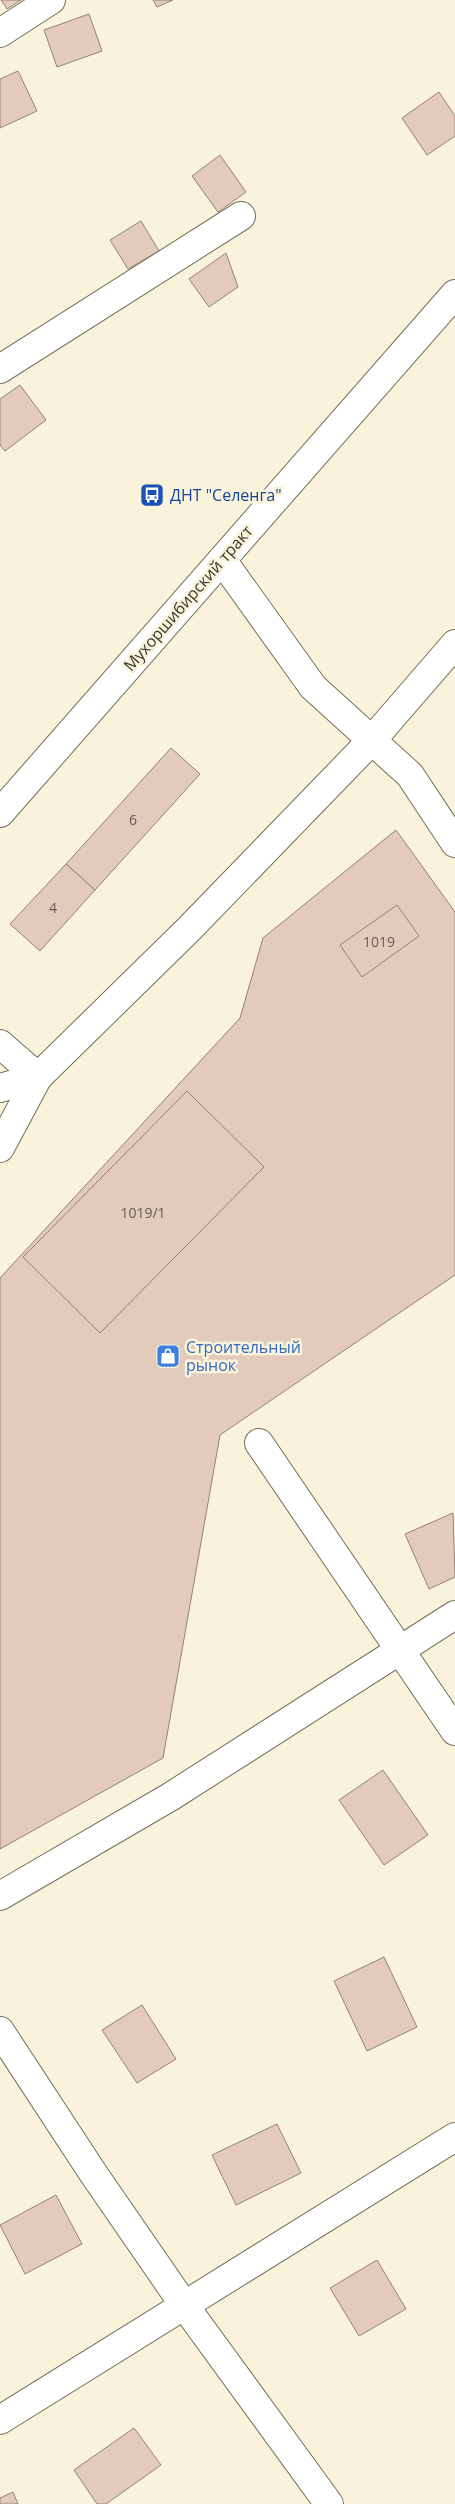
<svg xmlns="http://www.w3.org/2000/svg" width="455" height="2504" font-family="'Open Sans',sans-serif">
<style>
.building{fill:#e3cbbc;stroke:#978073}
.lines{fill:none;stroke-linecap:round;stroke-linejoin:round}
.street-casing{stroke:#736f59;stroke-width:30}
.primary-casing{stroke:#736f59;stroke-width:30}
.street{stroke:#fff;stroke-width:28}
.primary{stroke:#fff;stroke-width:28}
.labels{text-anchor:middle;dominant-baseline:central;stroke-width:5;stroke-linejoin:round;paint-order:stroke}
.number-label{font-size:14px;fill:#645c51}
.transit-label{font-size:16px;fill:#164399;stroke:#f8f3da;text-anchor:start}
.street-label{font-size:16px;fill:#39372d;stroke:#f8f3da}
.shop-label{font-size:16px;fill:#366cbe;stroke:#f8f3da;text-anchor:start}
</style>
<rect width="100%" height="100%" fill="#f8f3da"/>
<g class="building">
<path d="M1,0H21L7,9Z"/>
<path d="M153,0H173L157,7Z"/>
<path d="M89,14L102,51L57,67L44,30Z"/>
<path d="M18,71L37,111L0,128V79Z"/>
<path d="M439,92L455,116V136L427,155L402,118Z"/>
<path d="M220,155L246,192L218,212L192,176Z"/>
<path d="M141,221L159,251L128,269L110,240Z"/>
<path d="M226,253L238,287L209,307L189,279Z"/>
<path d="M20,385L46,420L5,451L0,445V399Z"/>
<path d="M171,748L200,774L95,890L66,864Z"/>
<path d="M396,830L455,912V1275L220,1435L163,1758L0,1849V1278L240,1018L263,938Z"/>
<path d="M66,864L95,890L40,951L10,924Z"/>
<path d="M397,905L419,936L362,977L340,945Z"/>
<path d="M187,1091L264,1167L100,1333L23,1257Z"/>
<path d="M453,1513L455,1577L429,1589L405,1534Z"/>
<path d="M383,1770L428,1835L384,1865L339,1800Z"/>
<path d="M384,1957L417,2027L367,2051L334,1981Z"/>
<path d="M142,2005L176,2059L137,2083L102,2030Z"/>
<path d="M277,2124L301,2173L236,2205L212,2155Z"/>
<path d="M56,2195L82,2244L25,2274L0,2225Z"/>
<path d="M377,2260L406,2309L359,2336L330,2288Z"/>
<path d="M134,2428L161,2465L106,2504H97L74,2470Z"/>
<path d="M13,2492L18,2504H0V2498Z"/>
</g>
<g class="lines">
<g class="street-casing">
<g id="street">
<path d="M0,33L51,0"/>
<path d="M0,369L241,216"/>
<path d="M222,560L313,687L410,775L455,843"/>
<path d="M0,1044L38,1077"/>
<path d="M0,1088L38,1077"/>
<path d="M0,1148L38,1077L189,929L372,740L455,644"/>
<path d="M259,1443L455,1731"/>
<path d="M0,1896L170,1797L455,1615"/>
<path d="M0,2031L93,2173L184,2305L329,2504"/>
<path d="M0,2420L455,2137"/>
</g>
</g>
<g class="primary-casing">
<path id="primary" d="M0,813L455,294"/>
</g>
<use href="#street" class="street"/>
<use href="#primary" class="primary"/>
</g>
<defs>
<g id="bus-square" transform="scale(1.25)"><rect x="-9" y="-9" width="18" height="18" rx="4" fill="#1a4fb4" stroke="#f8f3da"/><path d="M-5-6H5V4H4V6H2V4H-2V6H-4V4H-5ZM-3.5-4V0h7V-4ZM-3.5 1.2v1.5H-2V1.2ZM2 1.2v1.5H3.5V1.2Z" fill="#fff"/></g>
<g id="shop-square" transform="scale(1.25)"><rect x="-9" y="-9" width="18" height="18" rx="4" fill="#3f7fe0" stroke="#f8f3da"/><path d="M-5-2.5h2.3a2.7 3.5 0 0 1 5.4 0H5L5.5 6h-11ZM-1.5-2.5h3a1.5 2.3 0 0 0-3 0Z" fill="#fff"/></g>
</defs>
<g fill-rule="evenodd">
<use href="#bus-square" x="152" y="495"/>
<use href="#shop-square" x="168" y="1356"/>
</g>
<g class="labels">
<g class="number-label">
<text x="133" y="819">6</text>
<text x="53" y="907">4</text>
<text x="379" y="941">1019</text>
<text x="143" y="1212">1019/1</text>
</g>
<g class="transit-label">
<text x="170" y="495">ДНТ "Селенга"</text>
</g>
<g class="street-label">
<text transform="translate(188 598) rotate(-49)">Мухоршибирский тракт</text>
</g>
<g class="shop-label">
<text x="186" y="1347">Строительный<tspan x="186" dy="18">рынок</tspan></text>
</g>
</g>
</svg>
